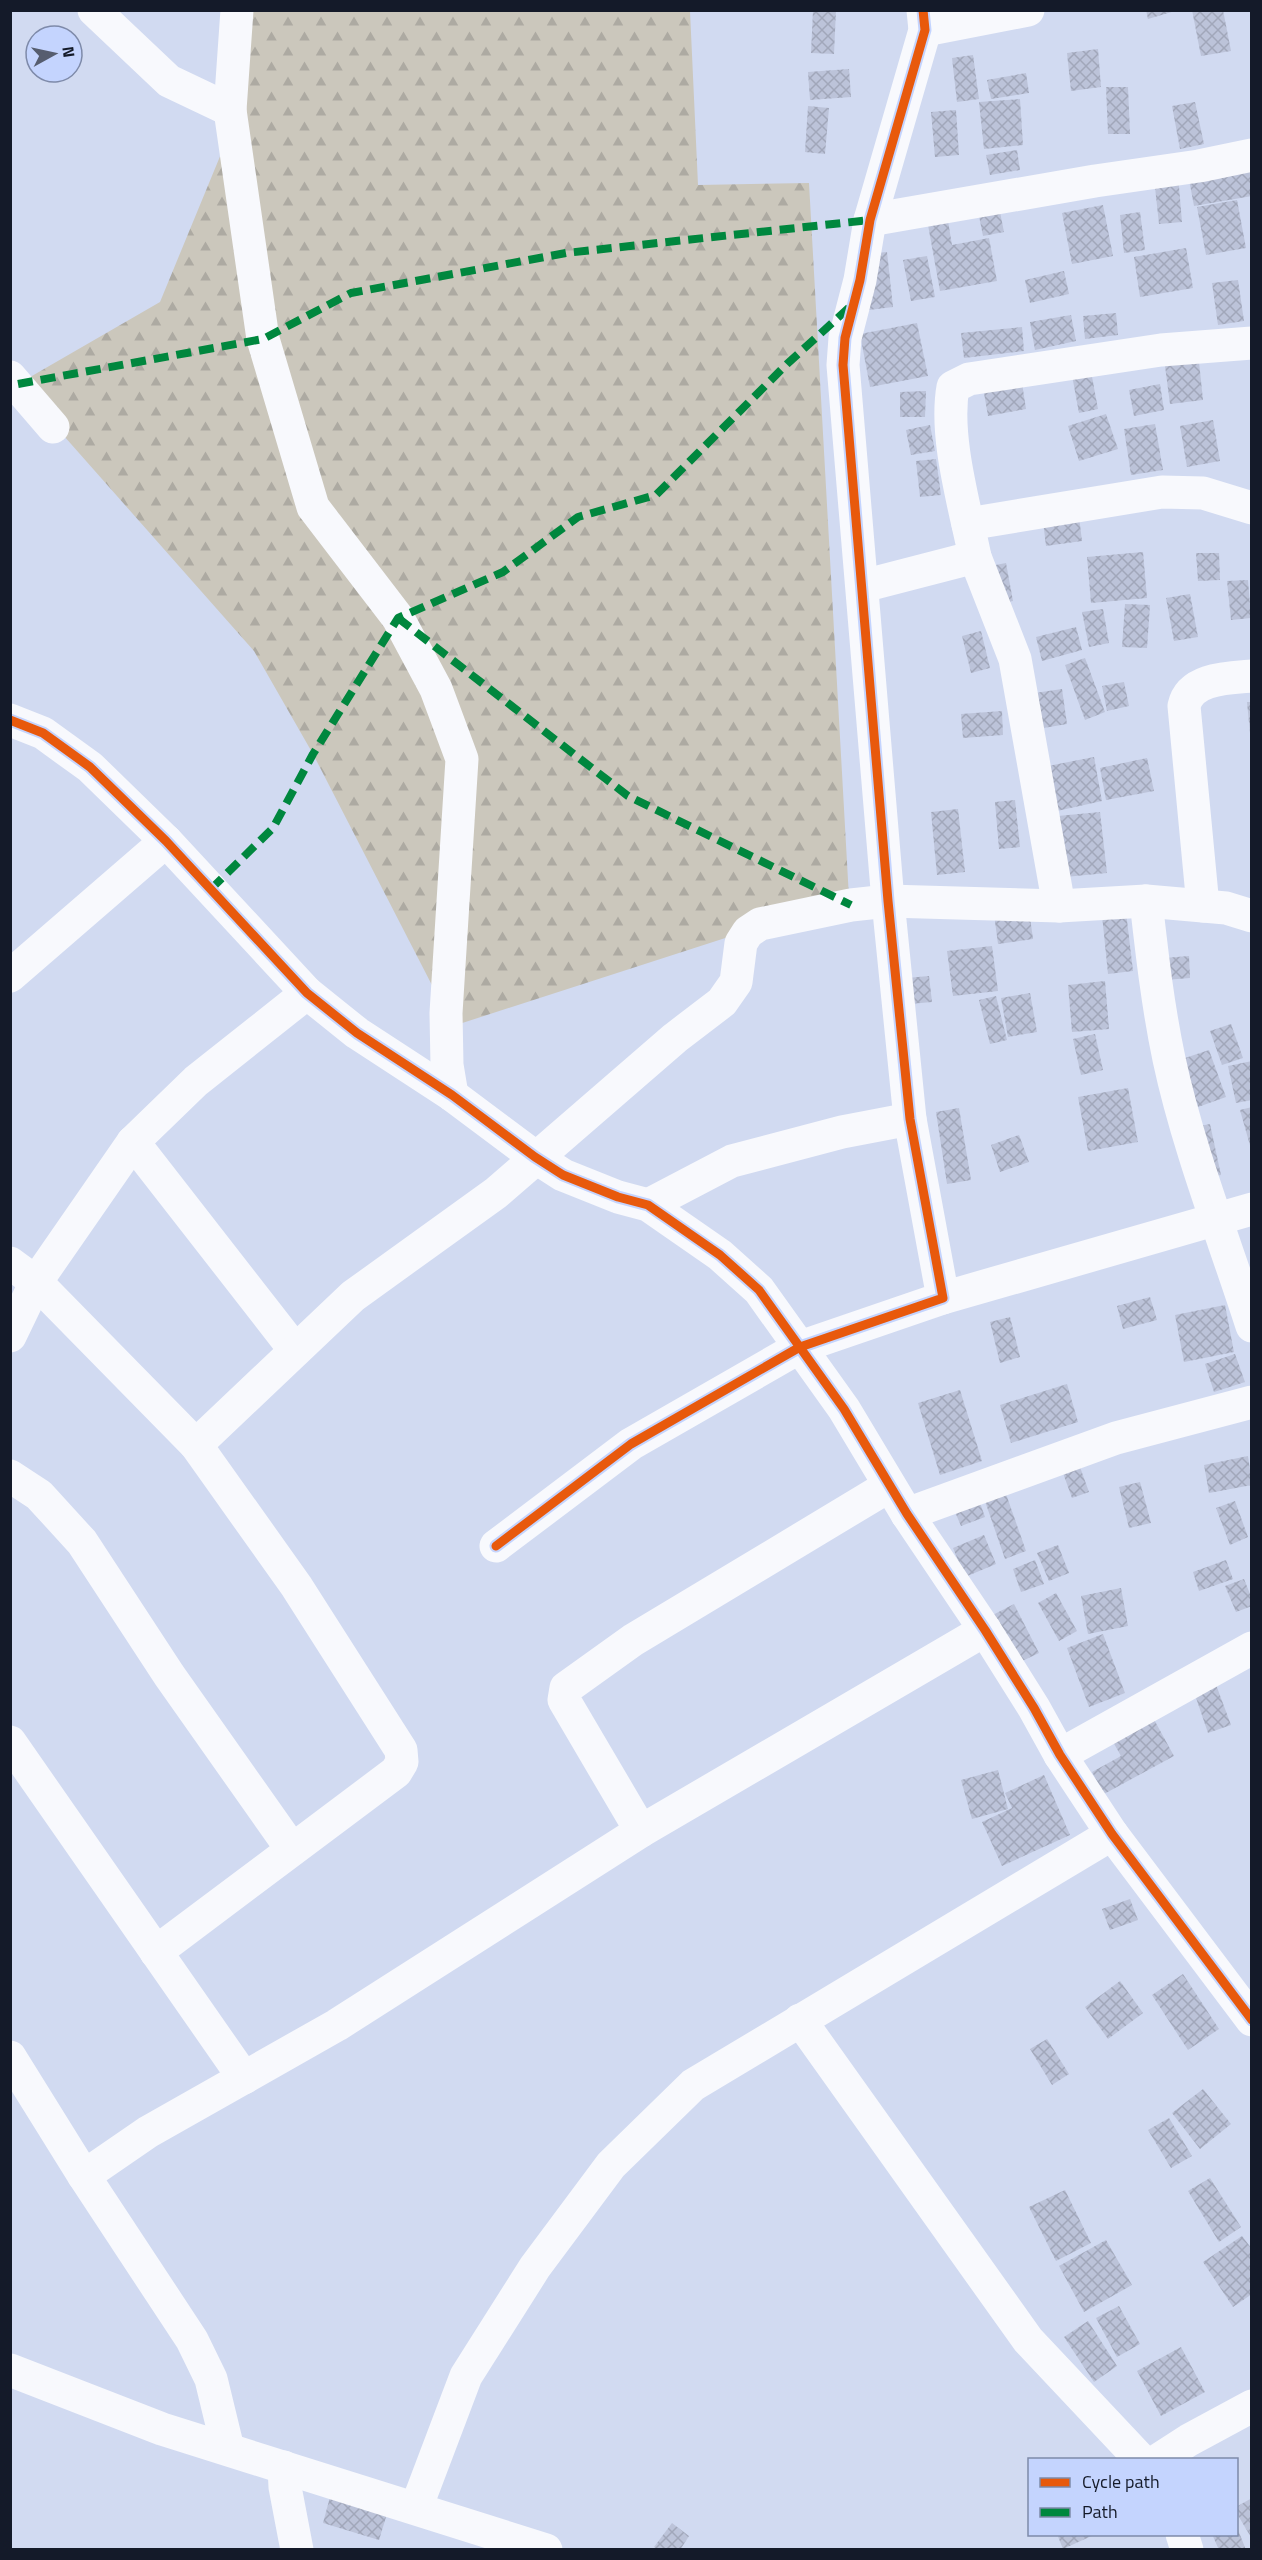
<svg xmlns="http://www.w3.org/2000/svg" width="1262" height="2560" font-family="'Titillium Web',sans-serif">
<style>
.forest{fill:url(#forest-firs)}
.building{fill:url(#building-cross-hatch)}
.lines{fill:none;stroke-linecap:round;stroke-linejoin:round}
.minor{stroke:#f8f9fd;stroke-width:33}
.quiet{stroke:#00873e;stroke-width:8;stroke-dasharray:15 8;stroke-linecap:butt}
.cycleway-casing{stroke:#c4d4fe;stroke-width:13}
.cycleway{stroke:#e8590c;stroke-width:9}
</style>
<defs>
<pattern id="forest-firs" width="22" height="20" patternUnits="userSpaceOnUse" patternTransform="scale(1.5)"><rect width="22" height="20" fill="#cbc7bc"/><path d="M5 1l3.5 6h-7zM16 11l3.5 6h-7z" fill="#adaaa2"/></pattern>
<pattern id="building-cross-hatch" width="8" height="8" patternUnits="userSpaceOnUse" patternTransform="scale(1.5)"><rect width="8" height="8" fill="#bcc3d9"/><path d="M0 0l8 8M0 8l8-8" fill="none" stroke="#a1a7ba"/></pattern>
</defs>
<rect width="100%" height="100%" fill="#d1daf1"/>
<path class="forest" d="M246,11H690L698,185L809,183L849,898L453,1026L313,754L254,651L18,384L160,302L242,103Z"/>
<g class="building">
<path d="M813,10H836L834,54L811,53Z"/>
<path d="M1146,10H1175V11L1148,19Z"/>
<path d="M1192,10H1223L1231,51L1201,56Z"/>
<path d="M1098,49L1101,87L1071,91L1067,53Z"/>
<path d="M973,55L979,99L957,102L952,58Z"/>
<path d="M849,69L851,97L810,100L808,72Z"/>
<path d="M1026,73L1029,93L991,99L987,80Z"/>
<path d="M1106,87H1128L1130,134H1108Z"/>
<path d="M1020,99L1023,145L984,149L979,102Z"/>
<path d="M1195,102L1204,144L1180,149L1172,106Z"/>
<path d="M808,106L829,108L825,154L805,152Z"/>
<path d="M956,110L959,155L935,157L931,112Z"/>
<path d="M1017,150L1020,170L990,175L986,155Z"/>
<path d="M1252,158V196L1194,206L1187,169Z"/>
<path d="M1178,175L1182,222L1159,224L1154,178Z"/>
<path d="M997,197L1004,232L983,236L976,201Z"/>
<path d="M1237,200L1246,248L1206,255L1197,207Z"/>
<path d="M1103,205L1113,256L1072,264L1062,213Z"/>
<path d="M1140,212L1145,250L1124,253L1120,215Z"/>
<path d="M948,221L952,245L989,238L997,281L940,291L928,225Z"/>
<path d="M1186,248L1193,288L1140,297L1134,257Z"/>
<path d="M887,252L893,307L861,311L854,255Z"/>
<path d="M927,256L935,297L911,301L903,260Z"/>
<path d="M1064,271L1069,294L1030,303L1025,280Z"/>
<path d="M1238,280L1244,321L1218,325L1212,283Z"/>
<path d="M1116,313L1118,335L1085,339L1083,316Z"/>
<path d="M1071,315L1076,341L1035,350L1030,322Z"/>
<path d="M917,323L928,376L870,387L860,334Z"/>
<path d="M1022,327L1024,351L964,358L961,333Z"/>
<path d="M1199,362L1203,400L1170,404L1165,366Z"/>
<path d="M1090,366L1098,409L1079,413L1071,370Z"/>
<path d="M1020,370L1026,409L988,416L981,376Z"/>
<path d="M1160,384L1164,410L1134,416L1129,390Z"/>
<path d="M926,391L925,417H900V392Z"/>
<path d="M1106,414L1118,449L1079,461L1068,426Z"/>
<path d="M1213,420L1220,461L1187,467L1180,426Z"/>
<path d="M1155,424L1163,470L1131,475L1124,429Z"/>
<path d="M930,425L935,451L911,455L906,430Z"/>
<path d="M936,459L941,495L920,497L916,461Z"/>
<path d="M1078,509L1082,541L1046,546L1042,513Z"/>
<path d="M1143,552L1147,598L1091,603L1087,557Z"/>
<path d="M1196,553H1219L1220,580L1198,581Z"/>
<path d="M1006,563L1013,601L992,605L985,567Z"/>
<path d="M1248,580L1251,618L1231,620L1227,581Z"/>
<path d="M1190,594L1198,637L1174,641L1166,598Z"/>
<path d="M1125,604L1150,605L1147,648L1122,647Z"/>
<path d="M1103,609L1109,643L1089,647L1082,612Z"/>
<path d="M1076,627L1082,650L1042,661L1036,637Z"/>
<path d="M981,631L990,668L971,673L962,636Z"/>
<path d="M1085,658L1105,712L1085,720L1065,665Z"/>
<path d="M1124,682L1129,706L1107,711L1102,686Z"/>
<path d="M1062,689L1067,724L1026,731L1021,695Z"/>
<path d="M1247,702H1252V733H1250Z"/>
<path d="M1002,711L1003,735L963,738L961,714Z"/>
<path d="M1094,757L1102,801L1057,811L1048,766Z"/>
<path d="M1147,758L1154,791L1106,800L1100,768Z"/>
<path d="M1015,800L1020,847L999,849L995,802Z"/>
<path d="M958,809L965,872L937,875L931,812Z"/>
<path d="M1100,812L1107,873L1065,877L1058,816Z"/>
<path d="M1029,910L1033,939L998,944L994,914Z"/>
<path d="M1126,912L1133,971L1108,974L1102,915Z"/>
<path d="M992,946L998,991L953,996L947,951Z"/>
<path d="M1189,956L1190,978L1152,981L1151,959Z"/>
<path d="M929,976L932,1002L887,1006L885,980Z"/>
<path d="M1105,981L1109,1029L1072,1032L1068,985Z"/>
<path d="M1030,993L1037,1032L1008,1037L1001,998Z"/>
<path d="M996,996L1007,1040L990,1044L979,1000Z"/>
<path d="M1231,1024L1243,1058L1222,1065L1210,1031Z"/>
<path d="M1095,1034L1103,1070L1081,1075L1073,1039Z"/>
<path d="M1209,1050L1226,1097L1198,1107L1182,1059Z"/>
<path d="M1252,1061V1100L1236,1103L1228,1066Z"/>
<path d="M1128,1088L1138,1142L1088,1151L1078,1097Z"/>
<path d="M1252,1107V1149H1251L1240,1110Z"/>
<path d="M959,1108L971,1180L947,1184L936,1112Z"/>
<path d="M1210,1124L1221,1175L1201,1179L1190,1128Z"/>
<path d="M1019,1135L1029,1162L1000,1172L991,1145Z"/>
<path d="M1150,1297L1157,1320L1123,1329L1117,1306Z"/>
<path d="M1225,1305L1234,1352L1184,1362L1175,1315Z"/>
<path d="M1010,1317L1020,1357L1000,1363L990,1322Z"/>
<path d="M1235,1354L1245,1382L1214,1392L1205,1364Z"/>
<path d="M1067,1384L1078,1422L1011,1443L1000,1405Z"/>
<path d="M960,1390L982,1461L940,1475L918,1403Z"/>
<path d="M1076,1456L1089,1492L1072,1498L1059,1462Z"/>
<path d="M1248,1456L1252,1485L1209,1493L1204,1465Z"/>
<path d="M999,1474L1026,1551L1005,1559L978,1481Z"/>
<path d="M1140,1482L1151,1523L1129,1528L1119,1487Z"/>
<path d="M973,1483L985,1517L961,1526L947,1493Z"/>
<path d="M1235,1501L1248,1537L1230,1545L1216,1508Z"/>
<path d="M984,1535L996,1564L965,1577L953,1548Z"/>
<path d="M1058,1545L1069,1573L1049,1581L1037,1553Z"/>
<path d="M1035,1560L1044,1584L1021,1592L1013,1569Z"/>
<path d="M1226,1560L1233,1579L1199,1591L1193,1572Z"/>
<path d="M1244,1579L1252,1599V1606L1236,1612L1225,1586Z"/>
<path d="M1121,1588L1128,1626L1088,1634L1081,1596Z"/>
<path d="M1056,1593L1077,1631L1059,1641L1038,1603Z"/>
<path d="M1014,1604L1039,1653L1012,1666L987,1618Z"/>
<path d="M1103,1634L1125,1693L1089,1707L1067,1648Z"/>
<path d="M1215,1682L1231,1725L1208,1733L1193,1689Z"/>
<path d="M1145,1703L1174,1756L1104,1794L1092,1772L1121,1756L1104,1726Z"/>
<path d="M998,1770L1008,1809L972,1819L961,1780Z"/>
<path d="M1044,1775L1070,1835L1002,1866L982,1822L1012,1808L1005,1793Z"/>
<path d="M1130,1899L1138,1920L1110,1930L1102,1909Z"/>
<path d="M1183,1974L1219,2029L1188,2050L1152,1995Z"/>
<path d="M1120,1981L1143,2013L1108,2039L1085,2007Z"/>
<path d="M1047,2039L1069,2074L1052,2085L1030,2049Z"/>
<path d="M1203,2089L1231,2124L1200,2149L1172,2113Z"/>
<path d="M1169,2118L1192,2156L1171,2168L1148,2130Z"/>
<path d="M1210,2178L1241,2227L1219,2242L1188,2191Z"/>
<path d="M1065,2190L1091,2243L1056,2261L1029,2207Z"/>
<path d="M1242,2236L1252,2249V2294L1233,2307L1203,2262Z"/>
<path d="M1106,2240L1132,2285L1084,2312L1059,2266Z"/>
<path d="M1119,2306L1140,2344L1117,2357L1096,2318Z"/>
<path d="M1088,2321L1117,2366L1094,2382L1064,2337Z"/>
<path d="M1181,2347L1205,2392L1161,2416L1137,2371Z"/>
<path d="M330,2497L387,2514L379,2540L323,2523Z"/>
<path d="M1252,2498V2539L1236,2512V2507Z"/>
<path d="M672,2523L689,2536L680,2550H658L654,2547Z"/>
<path d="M1237,2527L1246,2550H1219L1212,2534H1236Z"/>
<path d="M1057,2534H1096L1063,2549Z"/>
</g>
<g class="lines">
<g class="minor">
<path d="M94,10L169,81L230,110"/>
<path d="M237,10L230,110L263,339L313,507L398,618L436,689L462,759L446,1013L447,1065L452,1095"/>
<path d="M925,30L1028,10"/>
<path d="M870,220L1095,181L1199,166L1252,155"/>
<path d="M10,377L53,427"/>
<path d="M968,524L1162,492L1203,493L1252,508"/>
<path d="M975,557L1015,659L1059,906"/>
<path d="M863,586L975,557C965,507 944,437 953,387L969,379L1161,350L1252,343"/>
<path d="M10,720L43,733L90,767L166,841L307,993L357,1033L452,1095L535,1157L563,1175L618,1197L648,1205L720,1255L759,1290L844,1409L907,1514L985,1630L1034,1708L1060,1755L1112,1834L1252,2020"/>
<path d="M1146,901C1152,954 1158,1007 1169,1059C1188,1148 1224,1239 1252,1326"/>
<path d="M1203,906L1184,706C1190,678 1228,678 1252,676"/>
<path d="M10,976L166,841"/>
<path d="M133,1142L295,1350"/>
<path d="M648,1205L732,1161L842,1132L910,1119"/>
<path d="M10,1263L36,1282L196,1445L297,1587L401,1750L402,1762L396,1772L156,1952"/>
<path d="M943,1298L1252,1209"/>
<path d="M10,1336L36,1282L133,1142L196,1081L307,993"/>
<path d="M196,1445L353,1296L496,1193L675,1038L722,1002L736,982L741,943L748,932L760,924L851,905L888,901L1059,906L1146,901L1226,908L1252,916"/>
<path d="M10,1476L39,1495L82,1542L169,1675L291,1848"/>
<path d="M907,1514L1116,1438L1252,1402"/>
<path d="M496,1546L631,1444L800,1347L943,1298L910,1119L888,901L843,365L845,338L860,280L870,220L925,30L923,10"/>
<path d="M10,1742L244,2078"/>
<path d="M1060,1755L1252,1648"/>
<path d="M641,1831L564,1700L566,1688L633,1640L889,1486"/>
<path d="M800,2020L1028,2340L1141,2460"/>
<path d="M10,2057L84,2176L192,2340L211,2379L228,2449"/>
<path d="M84,2176L148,2132L337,2025L641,1831L985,1630"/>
<path d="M10,2370L162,2429L546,2550"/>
<path d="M1158,2460L1189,2440L1252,2406"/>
<path d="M284,2467L285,2487L297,2550"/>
<path d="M416,2508L466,2376L535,2267L611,2165L693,2085L1112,1834"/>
<path d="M1182,2534L1187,2550"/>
</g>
<g class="quiet">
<path d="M18,384L263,339L351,293L566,253L870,220"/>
<path d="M398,618L628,796L851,905"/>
<path d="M211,889L273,828L313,754L398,618L503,572L578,517L656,495L787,364L853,304"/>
</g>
<g class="cycleway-casing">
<g id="cycleway">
<path d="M10,720L43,733L90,767L166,841L307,993L357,1033L452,1095L535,1157L563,1175L618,1197L648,1205L720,1255L759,1290L844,1409L907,1514L985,1630L1034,1708L1060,1755L1112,1834L1252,2020"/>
<path d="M496,1546L631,1444L800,1347L943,1298L910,1119L888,901L843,365L845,338L860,280L870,220L925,30L923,10"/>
</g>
</g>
<use href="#cycleway" class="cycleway"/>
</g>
<rect width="1262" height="2560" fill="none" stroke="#141a29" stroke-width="24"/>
<rect x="1028" y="2458" width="210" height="78" fill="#c4d4fe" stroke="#7e8aa9" stroke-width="1.5"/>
<rect x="1040" y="2478" width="30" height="9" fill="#e8590c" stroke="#7e8aa9" stroke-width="1.5"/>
<text x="1082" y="2488" font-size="18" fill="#141a29">Cycle path</text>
<rect x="1040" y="2508" width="30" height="9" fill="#00873e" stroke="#7e8aa9" stroke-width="1.5"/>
<text x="1082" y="2518" font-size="18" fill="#141a29">Path</text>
<g transform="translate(54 54) rotate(82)"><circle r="28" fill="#c4d4fe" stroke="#7e8aa9" stroke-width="1.5"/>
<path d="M0-4.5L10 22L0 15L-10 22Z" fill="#565d6f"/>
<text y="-9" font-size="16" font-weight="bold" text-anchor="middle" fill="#141a29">N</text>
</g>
</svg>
